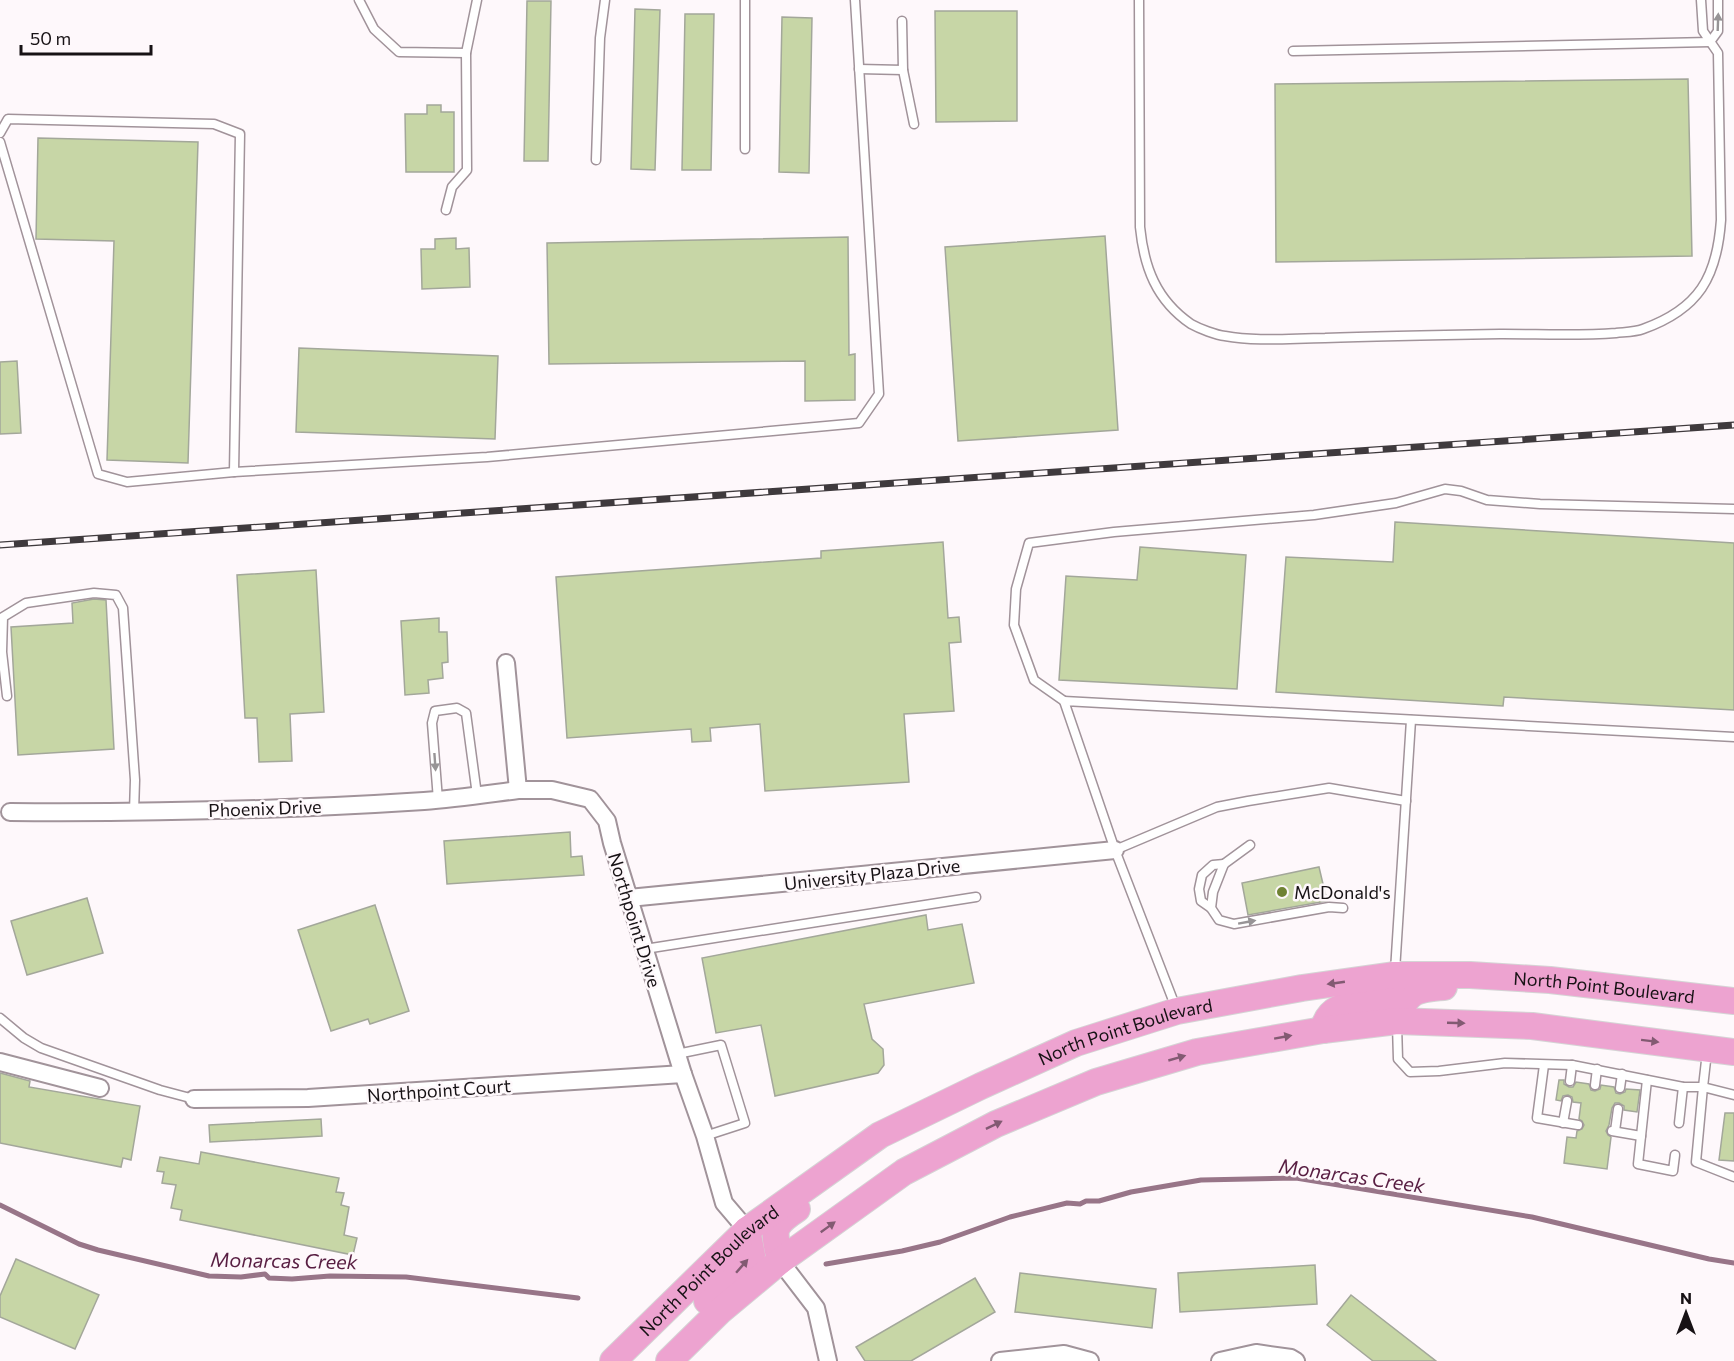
<svg xmlns="http://www.w3.org/2000/svg" width="1734" height="1361" font-family="Commissioner,sans-serif">
<style>
.lines{fill:none;stroke-linecap:round;stroke-linejoin:round}
.stream{stroke:#987588;stroke-width:5}
.building{fill:#c7d6a6;stroke:#a3a79a;stroke-width:1.5}
.service-casing{stroke:#a1939a;stroke-width:11}
.minor-casing{stroke:#a1939a;stroke-width:20}
.primary-casing{stroke:#d5d4d5;stroke-width:28}
.service{stroke:#fff;stroke-width:8}
.minor{stroke:#fff;stroke-width:16}
.primary{stroke:#eda3d0;stroke-width:26}
.rail-casing{stroke:#3f3a3d;stroke-width:7}
.rail{stroke:#fef8fb;stroke-width:4.5;stroke-dasharray:14;stroke-linecap:butt}
.oneway{fill:#979496}
.oneway2{fill:#825a72}
.poi-dot{fill:#6f8233;stroke:#fef8fb;stroke-width:2}
.labels{text-anchor:middle;dominant-baseline:central;stroke-width:5;stroke-linejoin:round;paint-order:stroke}
.street-label{font-size:18px;fill:#171215;stroke:#fef8fb}
.poi-label{font-size:18px;fill:#171215;stroke:#fef8fb;text-anchor:start}
.water-label{font-size:20px;font-style:italic;fill:#581e42;stroke:#fef8fb}
</style>
<rect width="100%" height="100%" fill="#fef8fb"/>
<g class="lines">
<g class="stream">
<path d="M0,1205L79,1244L98,1250L209,1276L241,1277L265,1274L269,1278L292,1279L330,1276L406,1277L578,1298"/>
<path d="M826,1264L902,1251L940,1242L1010,1217L1067,1203L1080,1204L1086,1201H1099L1131,1192L1201,1180L1296,1178L1532,1217L1709,1259L1734,1263"/>
</g>
</g>
<g class="building">
<path d="M527,1H551L548,161H524Z"/>
<path d="M635,9L660,10L655,170L631,169Z"/>
<path d="M935,11H1017V121L936,122Z"/>
<path d="M685,14H714L711,170H682Z"/>
<path d="M782,17L812,18L809,173L779,172Z"/>
<path d="M1688,79L1692,256L1276,262L1275,84Z"/>
<path d="M427,105H441V112H454V172H406L405,114H427Z"/>
<path d="M38,138L198,142L188,463L107,460L114,241L36,239Z"/>
<path d="M1105,236L1118,430L958,441L945,247Z"/>
<path d="M848,237L849,355L855,354V400L805,401V361L549,364L547,243Z"/>
<path d="M456,238V249L469,248L470,287L422,289L421,249H435V239Z"/>
<path d="M299,348L498,356L495,439L296,432Z"/>
<path d="M17,361L21,433L0,434V362Z"/>
<path d="M1395,522L1734,543V710L1504,697L1503,706L1276,692L1286,557L1393,562Z"/>
<path d="M943,542L948,618L959,617L961,642L949,643L954,711L904,714L909,782L765,791L760,724L710,728L711,741L692,742L691,729L567,738L556,577L821,558V551Z"/>
<path d="M1140,547L1246,555L1237,689L1059,680L1066,576L1137,580Z"/>
<path d="M316,570L324,712L290,714L292,761L259,762L257,718H245L237,575Z"/>
<path d="M94,599L106,600L114,749L18,755L11,627L73,623L72,603Z"/>
<path d="M439,618V632H447L448,662L442,663L443,678L428,680L429,693L405,695L401,621Z"/>
<path d="M570,832L571,857L582,856L584,875L447,884L444,841Z"/>
<path d="M1319,867L1327,901L1248,915L1242,883Z"/>
<path d="M87,898L103,953L27,975L11,921Z"/>
<path d="M375,905L409,1011L370,1024L368,1019L331,1031L298,930Z"/>
<path d="M926,915L928,930L962,924L974,983L864,1004L872,1039L883,1049L884,1065L878,1073L775,1096L761,1025L716,1033L702,958Z"/>
<path d="M0,1073L30,1081L29,1087L140,1106L131,1160L123,1158L121,1167L0,1143Z"/>
<path d="M1559,1080H1564V1084L1569,1087H1573L1576,1082L1589,1084L1591,1090L1595,1091L1600,1089L1601,1085L1614,1087L1616,1093L1620,1094L1625,1092L1626,1089L1640,1090L1637,1112L1624,1110V1106L1619,1103H1615L1612,1108L1609,1125L1606,1131L1608,1135L1611,1137L1607,1169L1564,1163L1567,1137L1576,1138L1577,1131L1582,1129L1584,1125L1582,1121L1579,1119L1581,1103L1573,1102L1572,1097L1568,1095L1563,1096L1561,1101L1556,1100Z"/>
<path d="M1725,1113H1734V1161L1719,1160Z"/>
<path d="M321,1119L322,1136L210,1142L209,1125Z"/>
<path d="M201,1152L339,1178L336,1192L344,1193L341,1205L349,1207L344,1235L357,1238L353,1255L180,1220L182,1210L171,1208L176,1185L162,1183L164,1172L157,1171L160,1157L199,1164Z"/>
<path d="M16,1259L99,1295L75,1349L0,1317V1296Z"/>
<path d="M1315,1265L1317,1304L1180,1312L1178,1273Z"/>
<path d="M1020,1273L1156,1289L1152,1328L1015,1312Z"/>
<path d="M975,1278L995,1312L911,1361H865L856,1347Z"/>
<path d="M1351,1295L1436,1361H1373L1327,1325Z"/>
</g>
<g class="lines">
<g class="service-casing">
<g id="service">
<path d="M359,0L374,29L399,52L466,53"/>
<path d="M745,0V149"/>
<path d="M1139,0L1140,227C1144,267 1156,300 1191,324C1200,329 1216,335 1225,336C1257,342 1293,338 1325,338C1384,336 1444,335 1503,334C1541,334 1578,336 1616,333C1625,332 1635,332 1643,329C1699,309 1717,277 1721,220L1718,53L1703,31L1701,0"/>
<path d="M1710,42L1718,31V0"/>
<path d="M1293,51L1710,42"/>
<path d="M859,69L903,70L902,21"/>
<path d="M903,70L914,124"/>
<path d="M0,133L8,119L214,124L240,134L234,472"/>
<path d="M0,142L98,474L127,482L234,472L487,457L859,423L879,394L855,0"/>
<path d="M596,160L600,38L605,0"/>
<path d="M446,210L452,187L467,170L466,53L477,0"/>
<path d="M7,696L2,652L3,617L26,603L94,593L116,595L123,608L135,780L134,812"/>
<path d="M1064,701L1034,680L1014,625L1016,589L1029,543L1114,532L1314,515L1396,503L1445,489L1461,491L1487,500L1540,504L1734,509"/>
<path d="M438,800L432,723L435,711L457,708L466,713L477,795"/>
<path d="M1250,845L1224,864L1213,892L1211,908L1219,920L1234,924L1329,907L1343,908"/>
<path d="M1115,850L1217,807L1248,801L1329,788L1406,801"/>
<path d="M1211,908L1201,901L1199,889L1202,875L1213,865L1224,864"/>
<path d="M645,949L976,897"/>
<path d="M1395,971L1411,720"/>
<path d="M1176,1008L1115,850L1064,701L1734,737"/>
<path d="M0,1018L24,1038L41,1048L160,1090L194,1099"/>
<path d="M1397,1025L1398,1059L1410,1072L1439,1071L1505,1063L1572,1065L1683,1087H1703L1707,1052"/>
<path d="M677,1054L721,1045L745,1123L705,1136"/>
<path d="M1544,1065L1537,1118L1578,1125"/>
<path d="M1647,1080L1638,1164L1673,1171L1675,1155"/>
<path d="M1570,1081L1572,1065"/>
<path d="M1595,1085L1597,1069"/>
<path d="M1620,1088L1622,1074"/>
<path d="M1734,1095L1703,1087L1696,1162L1734,1177"/>
<path d="M1563,1123L1567,1101"/>
<path d="M1679,1123L1683,1087"/>
<path d="M1612,1131L1641,1136"/>
<path d="M1615,1131L1618,1109"/>
</g>
</g>
<g class="minor-casing">
<g id="minor">
<path d="M506,663L518,790H552L590,799L607,821L612,843L683,1074L705,1136L724,1203L747,1230"/>
<path d="M10,812C148,813 286,810 424,801C455,799 487,794 518,790"/>
<path d="M629,898L1115,850"/>
<path d="M0,1062L100,1088"/>
<path d="M194,1099L308,1098L683,1074"/>
<path d="M780,1261L816,1308L828,1361"/>
<path d="M1000,1361L1064,1354L1090,1361"/>
<path d="M1220,1361L1256,1353L1291,1358L1296,1361"/>
</g>
</g>
<g class="primary-casing">
<g id="primary">
<path d="M1397,1021C1406,991 1415,989 1444,987"/>
<path d="M1323,1030C1330,1001 1353,1006 1378,1002C1389,996 1392,987 1394,975"/>
<path d="M780,1261C774,1230 770,1227 797,1209"/>
<path d="M707,1301L744,1266L752,1255L747,1230"/>
<path id="s1" d="M613,1361L747,1230L880,1135L981,1086L1076,1043L1177,1011L1302,988L1394,975H1470L1550,980L1734,1001"/>
<path d="M669,1361L720,1311L780,1261L904,1172L996,1124L1096,1082L1197,1052L1323,1030L1397,1021L1532,1026L1734,1052"/>
</g>
</g>
<use href="#service" class="service"/>
<use href="#minor" class="minor"/>
<use href="#primary" class="primary"/>
<g class="rail-casing">
<path id="rail" d="M0,545L1734,425"/>
</g>
<use href="#rail" class="rail"/>
</g>
<defs><path id="oneway-solid" d="M-6-.8H1V-3.2L6.5 0L1 3.2V.8H-6Z" transform="scale(1.5)"/></defs>
<g class="oneway">
<use href="#oneway-solid" transform="translate(1718 22) rotate(-88)"/>
<use href="#oneway-solid" transform="translate(435 762) rotate(86)"/>
<use href="#oneway-solid" transform="translate(1247 922) rotate(-10)"/>
</g>
<g class="oneway2">
<use href="#oneway-solid" transform="translate(1336 983) rotate(172)"/>
<use href="#oneway-solid" transform="translate(1456 1023) rotate(2)"/>
<use href="#oneway-solid" transform="translate(1283 1037) rotate(-10)"/>
<use href="#oneway-solid" transform="translate(1650 1041) rotate(7)"/>
<use href="#oneway-solid" transform="translate(1177 1058) rotate(-16)"/>
<use href="#oneway-solid" transform="translate(994 1125) rotate(-26)"/>
<use href="#oneway-solid" transform="translate(828 1227) rotate(-36)"/>
<use href="#oneway-solid" transform="translate(742 1266) rotate(-49)"/>
</g>
<circle class="poi-dot" cx="1282" cy="892" r="6"/>
<g class="labels">
<g class="street-label">
<text transform="translate(265 808) rotate(-2)">Phoenix Drive</text>
<text transform="translate(872 874) rotate(-6)">University Plaza Drive</text>
<text transform="translate(635 920) rotate(73)">Northpoint Drive</text>
<text stroke="none"><textPath href="#s1" startOffset="1104">North Point Boulevard</textPath></text>
<text stroke="none"><textPath href="#s1" startOffset="618">North Point Boulevard</textPath></text>
<text transform="translate(439 1090) rotate(-4)">Northpoint Court</text>
<text stroke="none"><textPath href="#s1" startOffset="132">North Point Boulevard</textPath></text>
</g>
<g class="poi-label">
<text x="1294" y="892">McDonald's</text>
</g>
<g class="water-label">
<text transform="translate(1352 1175) rotate(8)">Monarcas Creek</text>
<text transform="translate(284 1260) rotate(1)">Monarcas Creek</text>
</g>
</g>
<g transform="translate(1686 1313)" stroke="#fef8fb" stroke-width="4.5" paint-order="stroke">
<path d="M0-4.5L10 22L0 15L-10 22Z" fill="#171215"/>
<text y="-9" font-size="16" font-weight="bold" text-anchor="middle" fill="#171215">N</text>
</g>
<path d="M21 45v9h130v-9" fill="none" stroke="#171215" stroke-width="3"/>
<text x="30" y="45" font-size="18" fill="#171215" stroke="#fef8fb" stroke-width="4.5" paint-order="stroke">50 m</text>
</svg>
